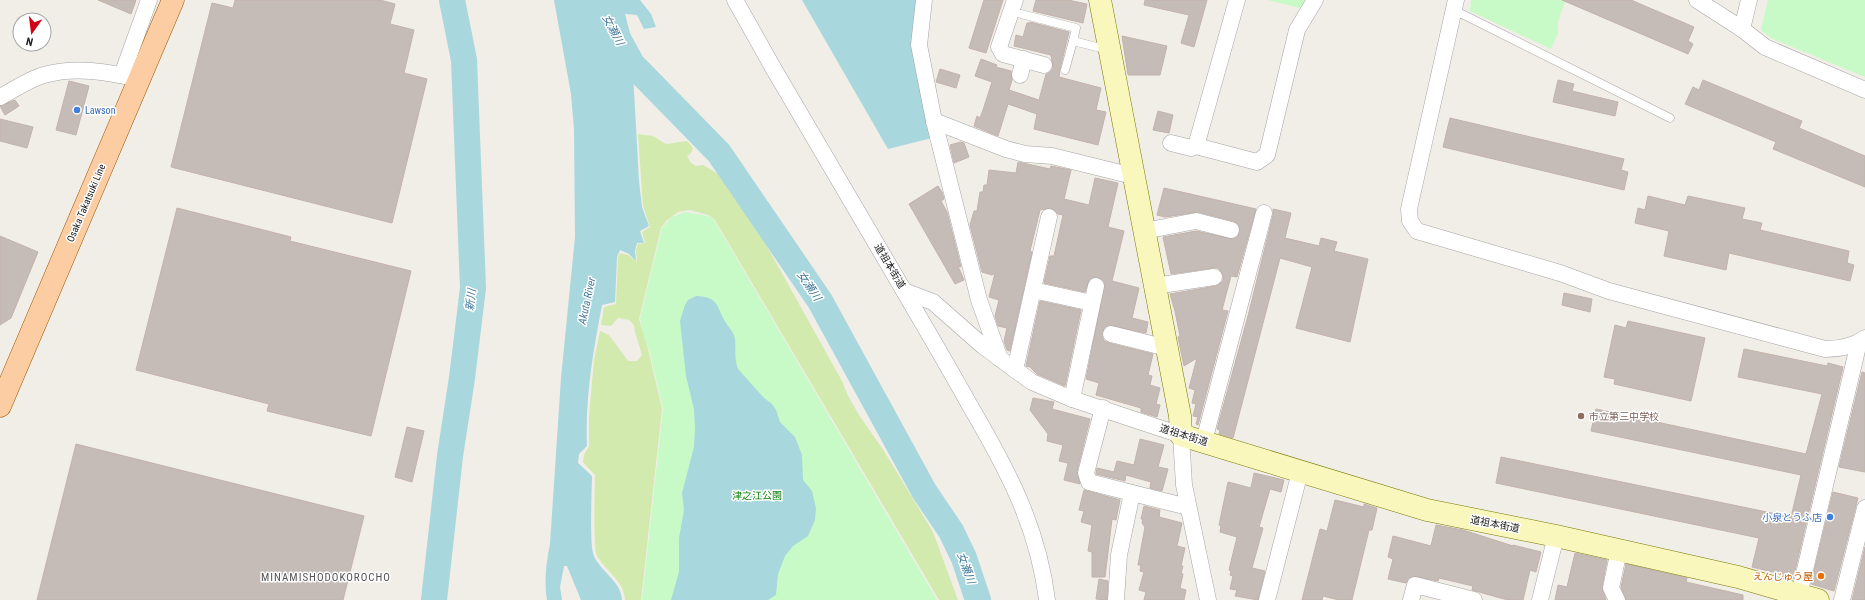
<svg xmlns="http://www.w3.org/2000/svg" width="1865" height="600" font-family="'Roboto Condensed','Noto Sans JP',sans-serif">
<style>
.grass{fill:#d2eaae}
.park{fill:#c7fac6}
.water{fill:#a8d7de}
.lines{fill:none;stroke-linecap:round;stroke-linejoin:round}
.river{stroke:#a8d7de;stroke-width:26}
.building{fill:#c6bcb7;stroke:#c3b2aa}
.lane-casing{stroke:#a5a5a5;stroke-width:9}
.street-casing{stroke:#a5a5a5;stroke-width:17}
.secondary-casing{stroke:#797a05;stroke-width:23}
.primary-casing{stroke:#9d5901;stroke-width:23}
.lane{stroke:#fff;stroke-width:8}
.street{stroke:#fff;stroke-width:16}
.secondary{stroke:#faf7bd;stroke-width:22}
.primary{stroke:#fccca2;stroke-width:22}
.shop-dot{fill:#3f7fe0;stroke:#fff;stroke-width:1.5}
.education-dot{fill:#8d6e63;stroke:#fff;stroke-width:1.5}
.food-dot{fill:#e8710a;stroke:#fff;stroke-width:1.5}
.labels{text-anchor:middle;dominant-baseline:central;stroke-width:3;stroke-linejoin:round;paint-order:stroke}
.shop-label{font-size:10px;fill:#366cbe;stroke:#fff;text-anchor:start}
.street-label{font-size:10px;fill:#212121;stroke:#fff}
.education-label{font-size:10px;fill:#785e54;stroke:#fff;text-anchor:start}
.park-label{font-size:10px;fill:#0e810c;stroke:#fff}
.food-label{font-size:10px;fill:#c56008;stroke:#fff;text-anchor:end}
.water-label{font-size:11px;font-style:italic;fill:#437799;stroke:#fff}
.neighbourhood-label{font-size:11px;letter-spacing:1px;fill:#545454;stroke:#fff}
</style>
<rect width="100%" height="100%" fill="#f1ede7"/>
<path class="grass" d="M638,134L653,136L666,144L687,141L693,148L691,153L687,156L691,163L696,166L703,165L720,175L750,216L842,381L847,394L859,415L884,451L933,532L958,600H939L715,220L708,215L690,210L678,212L666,221L661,228L639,319L648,349L662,409L641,600H625C625,582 605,570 597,556C593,547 595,489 595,475L583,462L584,455L589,446V416L594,360L600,331L609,335L628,361H637L642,355L635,332L634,325L629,320L618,318L611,326L601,325L604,307L616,304L618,257L620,253L628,255L637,262L636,251L638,244L645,243L642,232L650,227L643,206Z"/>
<g class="park">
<path d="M1268,0H1305L1300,8Z"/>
<path d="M1471,0H1566L1558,21V33L1551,49L1470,11Z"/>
<path d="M1768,0H1865V77L1771,38L1761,30Z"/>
<path d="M685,212L708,216L714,220L937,600H642L663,409L649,349L644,337L640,319L662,228L672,217Z"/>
</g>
<g class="water">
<path d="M554,0H640L651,14L656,27L644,29L637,15L625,14L631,37L639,181L642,207L649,226L640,231L644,243H637L635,251L636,261L629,254L620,250L617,257L615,302L602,305C593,352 585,398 587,446L579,454L578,463L592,476C592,490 589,546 594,556C601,572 621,581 622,600H581L567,566H564L560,587L562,600H547C544,581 546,564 550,544L561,378L575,237L574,129L571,94Z"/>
<path d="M802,0H916L932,138L888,149Z"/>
<path d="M696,296C720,297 716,307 726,323C729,328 734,332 735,339C736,349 734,359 738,369L764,398L772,404L776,410L780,422L795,437L802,455L803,480L812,491L816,508L815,520L808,536L793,546L785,556L778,574L776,595L768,600H671L679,572V538L684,510L682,493L694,447L695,429L694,409L686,376L680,321L685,305L688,300Z"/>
</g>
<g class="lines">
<g class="river">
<path d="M597,0L632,64L719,153L820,301L924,491L951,531L964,558L978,600"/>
<path d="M434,600L450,456L462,378L473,288L464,60L452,0"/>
</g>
</g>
<g class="building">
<path d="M98,0H136L131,14Z"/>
<path d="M235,0H380L395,4L390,24L414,30L404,73L427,79L392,223L171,167L212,3L233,8Z"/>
<path d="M984,0H1003L986,53L969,48Z"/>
<path d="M1036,0H1068L1087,4L1083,23L1033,11Z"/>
<path d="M1145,0H1207L1194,47L1181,43L1189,15L1144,5Z"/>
<path d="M1562,0H1631L1694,27L1688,41L1693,44L1688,54Z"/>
<path d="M1030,22L1069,32L1060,69L1059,77L1101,88L1096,110L1106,112L1098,145L1034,129L1037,114L1008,104L998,136L974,126L977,116L980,118L983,110L992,82L975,76L981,59L997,65L996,67L1011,71L1012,80L1009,90L1039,100L1046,74L1050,72L1053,68L1051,55L1014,46L1016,35L1023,37L1027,23H1030Z"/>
<path d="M1122,36L1167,46L1160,75H1128Z"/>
<path d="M940,69L960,75L956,88L936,82Z"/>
<path d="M1558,80L1574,84L1572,91L1618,102L1615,116L1553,102Z"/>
<path d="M1703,80L1802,121L1799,128L1865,156V187L1773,149L1776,142L1685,104L1693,87L1699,90Z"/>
<path d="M69,81L89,86L76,135L56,130Z"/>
<path d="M15,100L19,106L5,115L0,106Z"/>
<path d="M1158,111L1173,115L1169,133L1153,130Z"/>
<path d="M1450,118L1624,159L1621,170L1628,172L1624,190L1443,147Z"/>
<path d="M0,119L33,127L27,148L0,141Z"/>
<path d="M961,142L964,143L969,157L954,163L950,145Z"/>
<path d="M1018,162L1050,169L1051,166L1071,170L1064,199L1089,205L1095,178L1118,183L1108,227L1124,231L1112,281L1139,288L1132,318L1148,322L1146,333L1109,325L1104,328L1102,336L1104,341L1109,343L1153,354L1148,375L1152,376L1150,385L1160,388L1156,404L1160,405L1157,417L1141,412V408L1096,395L1099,383L1086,379L1105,283L1102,279L1093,277L1089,280L1085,292L1044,283L1050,256H1054L1063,215L1058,214L1051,208L1040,210L1030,251L1032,252L1010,351L1007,350L1004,341L1007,328L998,326L995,316L999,300L989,297L995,273L992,275L982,272L970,225L974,211H977L980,192H983L984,185H987L989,170L1016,173Z"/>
<path d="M938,186L942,192L944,199L941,201L947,212L961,267L958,266L964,280L955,284L909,204Z"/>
<path d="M1164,188L1256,209L1237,277L1231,276L1222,310L1228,311L1198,425L1196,424L1198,417L1193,416L1196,404L1192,403L1195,390L1189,388L1197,358L1184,366L1178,337L1180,336L1175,311L1170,294L1216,286L1223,281V275L1218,268H1213L1171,274L1163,237L1196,231L1233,239L1238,236L1240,228L1238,224L1233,221L1198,212L1165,217L1157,215Z"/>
<path d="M1648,196L1685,205L1688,196L1745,208L1742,219L1762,223L1760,230L1849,251L1847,263L1854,265L1850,281L1729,253L1726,270L1664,256L1669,231L1635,223L1638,208L1645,210Z"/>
<path d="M177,208L291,237L290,241L411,271L371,436L267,411L269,404L136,370Z"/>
<path d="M1273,209L1291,213L1285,238L1319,246L1321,238L1337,242L1334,251L1368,259L1350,342L1296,328L1312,267L1280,258L1233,438L1219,434L1220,430L1217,429L1248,316L1273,215Z"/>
<path d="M0,236L38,252L11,318L0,325Z"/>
<path d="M1564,293L1592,299L1590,312L1562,305Z"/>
<path d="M1040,301L1081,310L1065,386L1037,374L1030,367L1026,366Z"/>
<path d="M1628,321L1705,338L1691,401L1614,384L1615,379L1604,377L1615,325L1626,328Z"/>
<path d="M1744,349L1827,366L1828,363L1843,367L1793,579L1777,575V573L1752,567L1759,538L1496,483L1501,457L1791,517L1801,475L1591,431L1596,409L1806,454L1822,394L1738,377Z"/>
<path d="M1862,372L1865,373V472L1839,467Z"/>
<path d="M1033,398L1054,402L1052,409L1090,419L1077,471L1080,484L1064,480L1068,463L1059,461L1063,445L1047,441L1048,434L1030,410Z"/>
<path d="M407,427L424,431L412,482L395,477Z"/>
<path d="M1140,439L1164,445L1158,467L1168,469L1162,491L1150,488L1151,482L1126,475L1125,481L1096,474L1097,468L1114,472L1117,461L1134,465Z"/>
<path d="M76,444L364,516L343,600H37Z"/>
<path d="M1254,473L1284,480L1281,492L1270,489L1259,527L1263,528L1252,568L1265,571L1258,600L1235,596L1237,590L1230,589L1233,576L1230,575L1231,571L1229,570L1237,537L1220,532L1221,526L1219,525L1228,482L1251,488Z"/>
<path d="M1084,490L1120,500L1116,520L1112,519L1105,577H1092V552L1088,551L1092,525L1081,522L1084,511L1079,510Z"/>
<path d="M1833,492L1858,498L1834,591L1811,584Z"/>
<path d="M1335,500L1364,507V504L1377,508L1372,530H1369L1352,600H1339L1323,596L1322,600H1302L1320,529L1327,531Z"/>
<path d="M1144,506L1160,510L1159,517L1182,523L1177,546L1185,548L1181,566H1183L1181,573L1183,574L1180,588L1186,590L1184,600H1144L1146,592L1139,590L1144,572L1140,571L1141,565H1138L1145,527L1142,523L1143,519H1141Z"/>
<path d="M1436,525L1463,530L1513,546V545L1541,552L1536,572L1530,570L1523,600H1508L1493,596L1472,590L1473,586L1439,578L1438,581L1413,576L1408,579L1406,583L1388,579L1393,559L1388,557L1393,536L1431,546Z"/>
<path d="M1865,547V600H1852Z"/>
<path d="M1575,553L1607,560L1602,587L1606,600H1555L1558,585L1567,587Z"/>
<path d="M1626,564L1687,578L1686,582L1743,595V600H1626L1621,587Z"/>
<path d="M1099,579L1108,581L1107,600L1096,599Z"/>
</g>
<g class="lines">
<g class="lane-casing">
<g id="lane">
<path d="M1454,10L1670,118"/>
<path d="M1021,14L1076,28L1073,41L1109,50"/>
<path d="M1065,70L1073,41"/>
</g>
</g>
<g class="street-casing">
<g id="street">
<path d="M735,0L772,66L904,291L933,302L983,346L1032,382L1072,399L1181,435L1184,485L1208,600"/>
<path d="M924,0L919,45L934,121L979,300L1000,359"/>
<path d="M1015,0L999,47L1003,54L1044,65"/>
<path d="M1456,0L1409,209L1410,221L1417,231L1560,273L1609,291L1825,349C1840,349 1853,347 1865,338"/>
<path d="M1697,0L1742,29L1765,47L1865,90"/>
<path d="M1742,29L1749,0"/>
<path d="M122,75L149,0"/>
<path d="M1020,75L1024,59"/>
<path d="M0,97C14,90 29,79 44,75C75,66 108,72 139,79"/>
<path d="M934,121L1006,149L1025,154L1052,156L1133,176"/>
<path d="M1171,143L1191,148L1196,146L1257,162L1267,155L1297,30L1315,0"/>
<path d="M1196,146L1237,0"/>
<path d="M1144,231L1196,221L1231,230"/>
<path d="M1155,286L1214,277"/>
<path d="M1033,290L1092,303"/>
<path d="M904,291C926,329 948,366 969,404C1006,467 1038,526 1047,600"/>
<path d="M1111,334L1167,348"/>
<path d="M1015,370L1049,217"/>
<path d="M1072,399L1096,286"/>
<path d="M1103,408L1086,473L1089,482L1132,493L1119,555L1116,600"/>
<path d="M1204,441L1264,213"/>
<path d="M1132,493L1188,507"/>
<path d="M1799,595L1859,342"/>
<path d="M1267,600L1300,472"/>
<path d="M1411,600L1415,585L1474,600"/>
<path d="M1540,600L1556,536"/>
<path d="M1617,600L1611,588L1619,550"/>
<path d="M1842,600L1865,508"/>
</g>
</g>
<g class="secondary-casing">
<path id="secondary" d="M1100,0L1180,416L1181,435L1427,510L1556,536L1738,577L1818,600"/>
</g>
<g class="primary-casing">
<path id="primary" d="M0,406L173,0"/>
</g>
<use href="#lane" class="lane"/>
<use href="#street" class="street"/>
<use href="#secondary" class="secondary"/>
<use href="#primary" class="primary"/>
</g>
<g class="shop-dot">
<circle cx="77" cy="110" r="4"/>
<circle cx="1830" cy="517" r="4"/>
</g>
<circle class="education-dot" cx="1581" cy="416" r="4"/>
<circle class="food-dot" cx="1821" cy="576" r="4"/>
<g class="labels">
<g class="shop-label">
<text x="85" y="110">Lawson</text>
<text x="1822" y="517" text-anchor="end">小泉とうふ店</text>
</g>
<g class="street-label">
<text transform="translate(86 203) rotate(-67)">Osaka Takatsuki Line</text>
<text transform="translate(890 266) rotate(59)">道祖本街道</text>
<text transform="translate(1184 435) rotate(17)">道祖本街道</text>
<text transform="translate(1495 524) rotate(11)">道祖本街道</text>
</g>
<g class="education-label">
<text x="1589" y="416">市立第三中学校</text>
</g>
<g class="park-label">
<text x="757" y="495">津之江公園</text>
</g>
<g class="food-label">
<text x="1813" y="576">えんじゅう屋</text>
</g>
<g class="water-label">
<text transform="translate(613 30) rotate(62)">女瀬川</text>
<text transform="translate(809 286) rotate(56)">女瀬川</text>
<text transform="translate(471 300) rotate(-84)">新川</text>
<text transform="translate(587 301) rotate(-78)">Akuta River</text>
<text transform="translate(966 568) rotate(70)">女瀬川</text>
</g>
<g class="neighbourhood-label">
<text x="326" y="577">MINAMISHODOKOROCHO</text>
</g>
</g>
<g transform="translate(32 32) rotate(194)"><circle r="19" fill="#ffffff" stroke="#a6a6a6"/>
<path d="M0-3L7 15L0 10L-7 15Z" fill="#d10116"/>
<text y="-6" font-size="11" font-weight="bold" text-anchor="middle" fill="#212121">N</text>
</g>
</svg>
